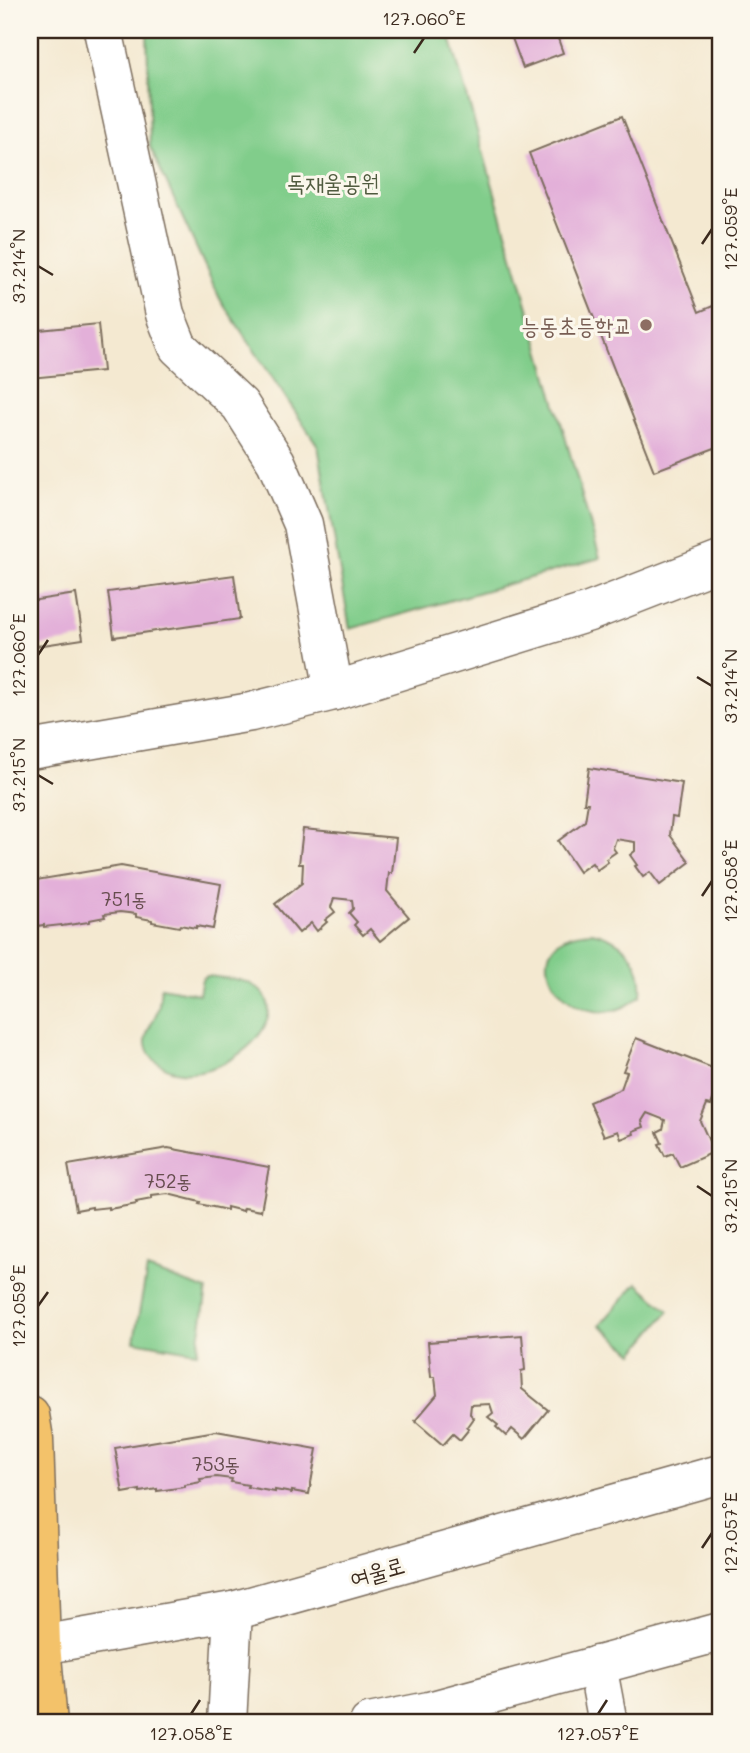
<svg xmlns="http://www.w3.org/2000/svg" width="750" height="1753" font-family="Mali,'Poor Story',sans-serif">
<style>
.green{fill:#81cd8b;stroke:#5e7c54;stroke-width:2}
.building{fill:#e3b0d9}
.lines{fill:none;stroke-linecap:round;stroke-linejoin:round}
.minor-casing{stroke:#7c6d5d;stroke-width:41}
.major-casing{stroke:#7c6d5d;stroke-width:41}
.minor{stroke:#fff;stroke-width:38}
.major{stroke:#f3c26a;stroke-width:38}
.ticks{fill:none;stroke:#3b2a1e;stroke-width:2.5}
.education-dot{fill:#8d6e63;stroke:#fbf7ec;stroke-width:2.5}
.labels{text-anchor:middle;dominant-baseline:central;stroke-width:6;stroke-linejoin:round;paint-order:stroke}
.number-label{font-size:19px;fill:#654c4d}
.park-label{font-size:23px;fill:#505b3f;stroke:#fbf7ec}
.education-label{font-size:23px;fill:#785e54;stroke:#fbf7ec;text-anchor:end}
.street-label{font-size:23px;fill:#3b2a1e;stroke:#fbf7ec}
.neatline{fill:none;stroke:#3b2a1e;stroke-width:2.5}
.ticks-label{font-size:18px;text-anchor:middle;fill:#3b2a1e}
</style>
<rect width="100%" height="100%" fill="#fbf7ec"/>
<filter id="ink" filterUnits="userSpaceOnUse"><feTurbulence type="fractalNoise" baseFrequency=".0143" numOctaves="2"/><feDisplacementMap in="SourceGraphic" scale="14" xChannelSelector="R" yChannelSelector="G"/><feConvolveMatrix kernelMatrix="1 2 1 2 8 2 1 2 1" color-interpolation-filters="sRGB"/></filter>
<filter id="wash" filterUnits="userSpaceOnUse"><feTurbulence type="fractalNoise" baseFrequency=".00686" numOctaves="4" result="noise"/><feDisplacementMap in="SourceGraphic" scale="28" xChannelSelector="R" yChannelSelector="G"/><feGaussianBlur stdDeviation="1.57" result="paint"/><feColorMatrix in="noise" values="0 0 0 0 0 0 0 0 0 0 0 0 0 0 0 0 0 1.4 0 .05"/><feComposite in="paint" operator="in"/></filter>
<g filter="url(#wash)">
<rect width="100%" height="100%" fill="#f4e9d1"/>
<g class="green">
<path d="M147,30H448L600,558L350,629L318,446L220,299L150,147Z"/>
<path d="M592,932C624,939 644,961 641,995C579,1054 495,937 592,932Z"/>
<path d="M207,976C221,978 243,978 254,986C307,1020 203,1101 157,1062C151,1058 147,1051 146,1044C145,1030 155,1021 158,1009C160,1002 160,994 161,987L199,994L202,979Z"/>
<path d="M147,1269L207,1290L197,1352L134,1341Z"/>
<path d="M637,1283L669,1311L634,1353L600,1325Z"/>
</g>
<g id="blocks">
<g class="building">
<path d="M509,30H555L563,53L523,68Z"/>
<path d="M622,116L699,312L720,303V446L654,471L529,153Z"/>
<path d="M30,130L38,174L30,175Z"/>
<path d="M98,324L103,371L30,378V331Z"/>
<path d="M234,575L240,619L114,637L108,592Z"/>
<path d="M76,594L83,639L30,647V601Z"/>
<path d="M589,768L682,783L677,818L672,817L670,835L690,862L660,885L650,872L643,877L635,866L637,865L630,855L635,851V842L616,839L613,848L616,852L606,859L608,862L597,870L592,863L579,872L558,841L585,821L588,803H584Z"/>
<path d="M303,829L396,838L392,873H389L387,891L409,917L380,941L370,929L363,935L354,925L357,922L349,913L353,909L352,900L334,898L331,907L335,912L325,920L327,922L317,931L311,923L299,933L275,904L302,883L303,864H299Z"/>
<path d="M121,866L221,884L213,929L196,926V928L180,925L179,927L152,922V920L136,917V914L120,912L104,914L105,917L89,920V922L61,926V925L44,927V925L30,927V881Z"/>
<path d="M636,1038L720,1071V1082L711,1105L707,1104L700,1121L714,1152L680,1167L673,1153L665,1156L659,1144L662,1143L657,1132L663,1129L665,1120L647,1113L642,1121L644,1127L633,1131L634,1134L621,1139L618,1131L604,1136L589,1102L621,1089L627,1072L623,1071Z"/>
<path d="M168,1148L269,1167L261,1211L244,1208L243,1211L227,1207V1210L199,1204L200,1202L168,1194L152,1196V1199L136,1202L137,1204L109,1209V1207L92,1209V1207L76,1210L68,1165Z"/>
<path d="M522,1335L525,1370L521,1371L522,1389L548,1410L524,1439L512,1429L506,1436L496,1427L498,1425L488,1417L493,1413L490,1404L471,1405L470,1414L474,1418L467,1428L469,1429L460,1440L453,1434L443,1445L415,1421L437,1395L435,1377H431L428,1342Z"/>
<path d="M216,1431L317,1449L309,1494L292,1491V1493L275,1490V1492L247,1487L248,1485L231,1482L232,1479L216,1477L200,1479L201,1482L185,1485V1487L157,1491V1489L140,1492V1490L123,1493L115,1448Z"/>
</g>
</g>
</g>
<g filter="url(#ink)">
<use href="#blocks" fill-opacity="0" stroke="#7c6d5d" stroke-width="2"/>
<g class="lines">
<g class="minor-casing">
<g id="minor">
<path d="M103,30L165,314L178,347L240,405L276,462L303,524L334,691"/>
<path d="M30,750L251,712L334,691L589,612L720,561"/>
<path d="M30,1647L233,1611L720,1474"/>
<path d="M597,1665L608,1723"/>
<path d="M227,1723L233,1611"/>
<path d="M369,1723L429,1711L720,1632"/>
</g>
</g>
<g class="major-casing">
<path id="major" d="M30,1415L34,1439L41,1645L48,1723"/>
</g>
<use href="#minor" class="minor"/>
<use href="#major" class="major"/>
</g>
</g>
<path class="ticks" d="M414,53L424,38M702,244L712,229M38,266L53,275M38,655L48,640M697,677L712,686M38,775L53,784M702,896L712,881M697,1186L712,1196M38,1306L48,1292M702,1548L712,1533M191,1714L200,1700M598,1714L607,1700"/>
<circle class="education-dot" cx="646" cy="325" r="7"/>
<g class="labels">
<g class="number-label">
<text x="124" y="898">751동</text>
<text x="168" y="1180">752동</text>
<text x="216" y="1463">753동</text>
</g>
<g class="park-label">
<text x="333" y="182">독재울공원</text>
</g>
<g class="education-label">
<text x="632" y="325">능동초등학교</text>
</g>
<g class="street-label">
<text transform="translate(377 1571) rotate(-16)">여울로</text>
</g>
</g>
<rect width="750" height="1753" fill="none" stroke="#fbf7ec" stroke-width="77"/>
<rect x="38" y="38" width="674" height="1676" class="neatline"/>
<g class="ticks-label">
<text x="424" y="25">127.060°E</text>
<text transform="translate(731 229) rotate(-90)" y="6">127.059°E</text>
<text transform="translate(19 266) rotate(-90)" y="6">37.214°N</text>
<text transform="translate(19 655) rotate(-90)" y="6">127.060°E</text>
<text transform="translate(731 686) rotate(-90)" y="6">37.214°N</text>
<text transform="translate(19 775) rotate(-90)" y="6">37.215°N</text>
<text transform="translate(731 881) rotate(-90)" y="6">127.058°E</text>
<text transform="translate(731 1196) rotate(-90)" y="6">37.215°N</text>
<text transform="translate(19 1306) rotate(-90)" y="6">127.059°E</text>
<text transform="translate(731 1533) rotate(-90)" y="6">127.057°E</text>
<text x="191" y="1740">127.058°E</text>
<text x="598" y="1740">127.057°E</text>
</g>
</svg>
